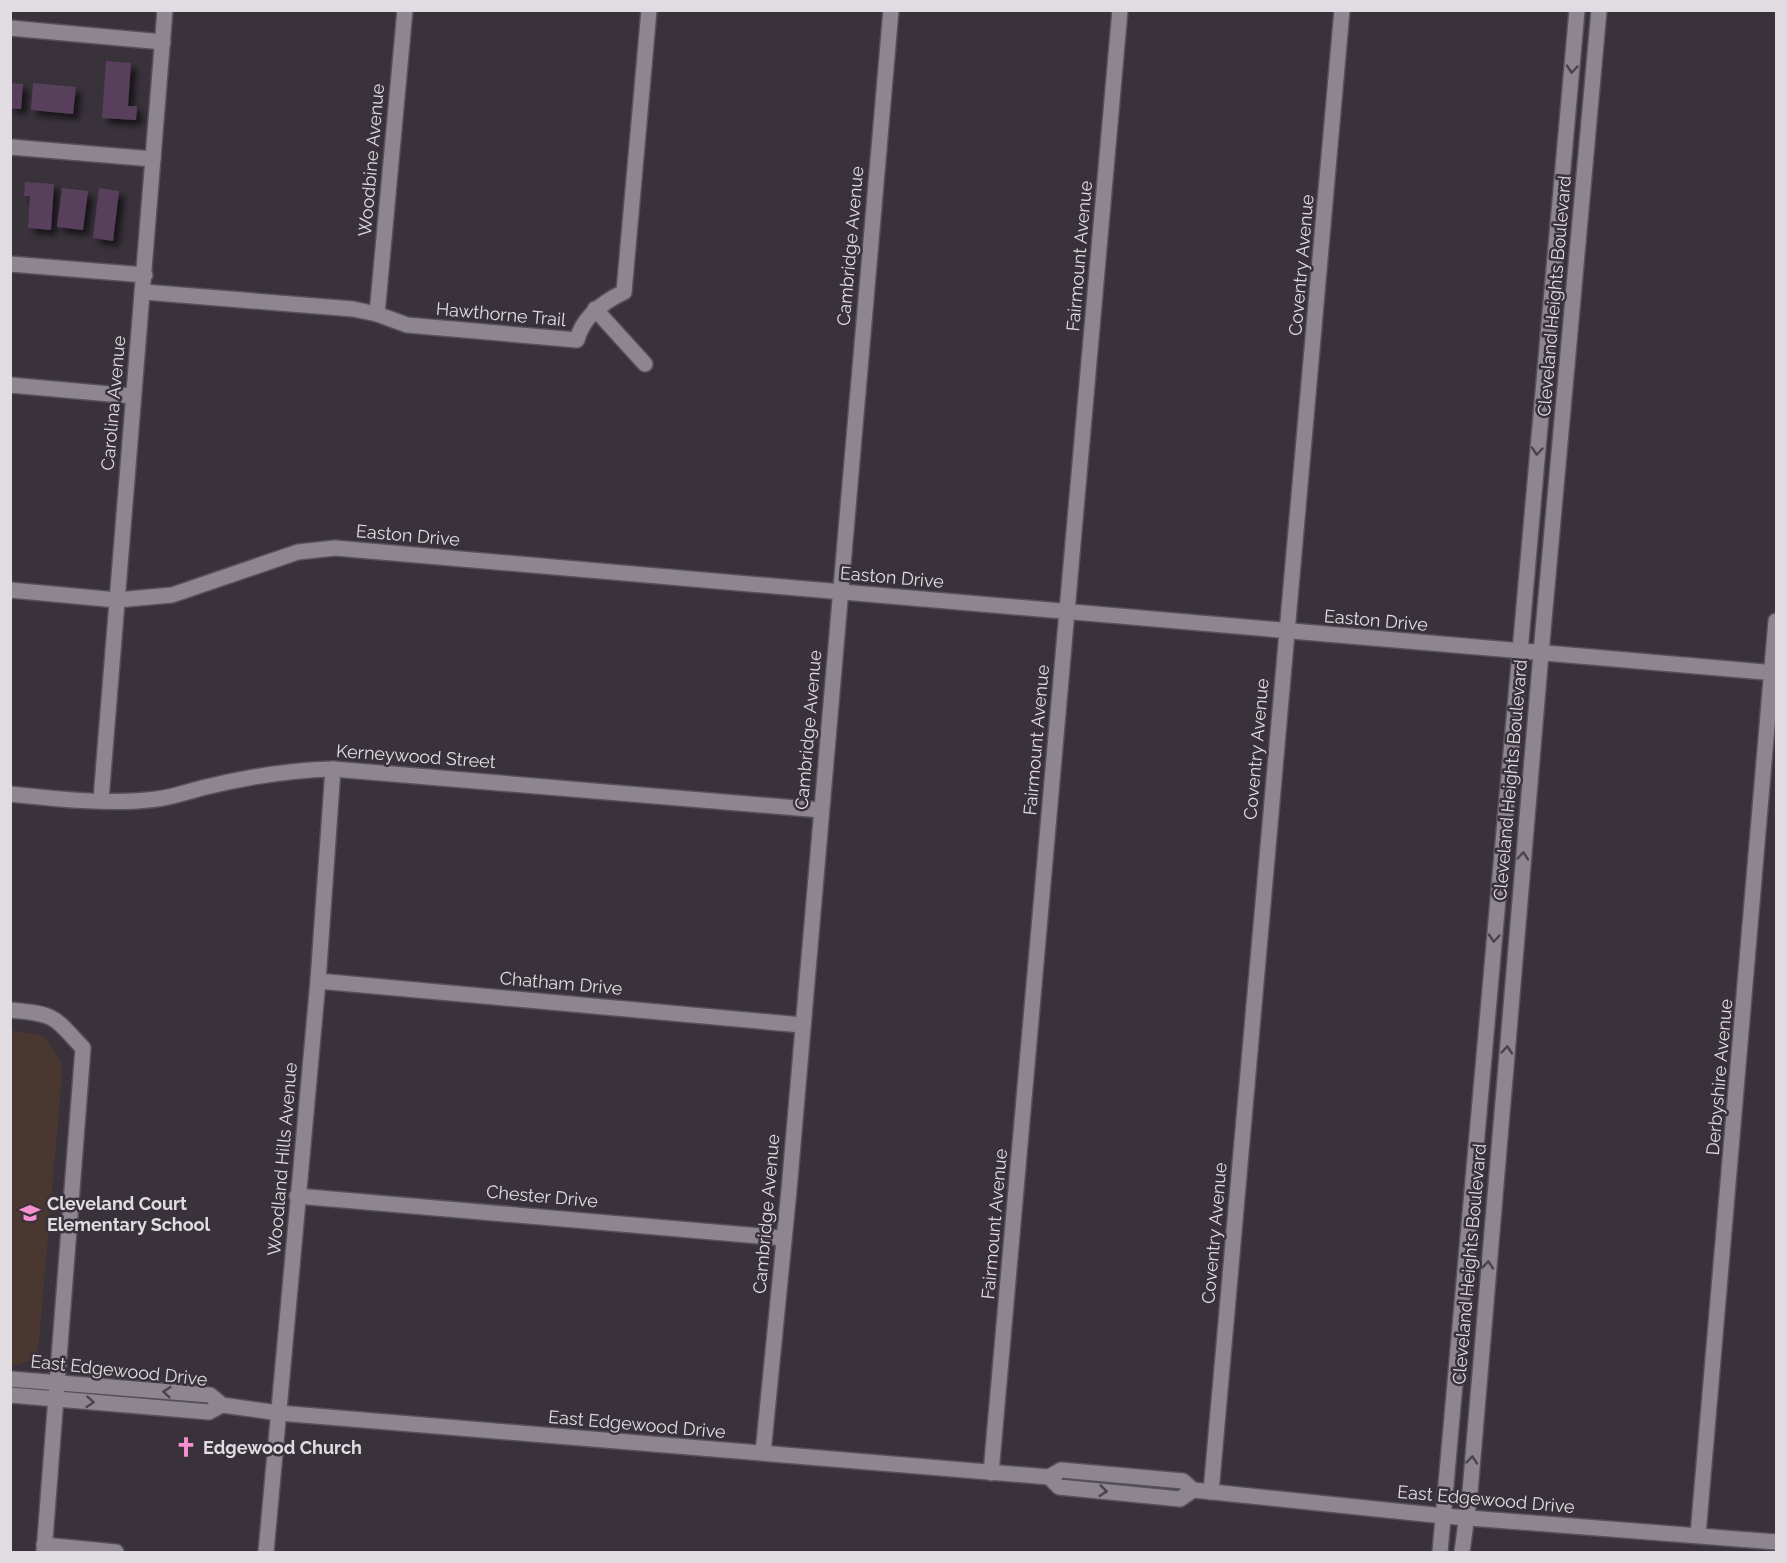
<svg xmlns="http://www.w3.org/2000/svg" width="1787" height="1563" font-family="Raleway,sans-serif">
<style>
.education{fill:#4a3730}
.building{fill:#58405d;filter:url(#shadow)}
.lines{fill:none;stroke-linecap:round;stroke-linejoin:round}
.minor-casing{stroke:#565058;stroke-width:18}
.minor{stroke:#8d8590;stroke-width:15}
.oneway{stroke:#4a434c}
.labels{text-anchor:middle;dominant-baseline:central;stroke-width:5;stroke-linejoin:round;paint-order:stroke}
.street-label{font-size:18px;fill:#e1dce2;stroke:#39323b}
.poi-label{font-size:18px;font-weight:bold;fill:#e1dce2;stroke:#39323b;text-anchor:start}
</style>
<defs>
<filter id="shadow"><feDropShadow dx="5.5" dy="5.5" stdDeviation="3" flood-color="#0009"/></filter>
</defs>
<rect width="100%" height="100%" fill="#39323b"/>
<path class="education" d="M10,1030L44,1036L61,1061L62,1075L38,1351L32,1360L18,1365L10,1364Z"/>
<g class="building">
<path d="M106,61L131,63L128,106H137L136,120L102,118Z"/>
<path d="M10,83L23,84L21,109L10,108Z"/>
<path d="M33,83L76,87L73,114L31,110Z"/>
<path d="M25,182L54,184L51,230L28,228L30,196H24Z"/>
<path d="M62,188L88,191L83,230L57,227Z"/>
<path d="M99,188L119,191L113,241L93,238Z"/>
</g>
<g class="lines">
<g class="minor-casing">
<g id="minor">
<path d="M10,28L163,42"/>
<path d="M10,147L153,159"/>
<path d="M10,264L145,275"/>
<path d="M144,292L353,309L377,314L407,325L577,340C583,316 603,302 624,292L649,10"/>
<path d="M595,309L645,364"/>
<path d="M377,314L405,10"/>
<path d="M10,385L132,396"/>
<path d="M10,590L117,600L172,595L298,552L335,548L1776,673"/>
<path d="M10,794C55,799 113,805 157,799C174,797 189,791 206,787C247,777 291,770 333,769L821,810"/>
<path d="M101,799L165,10"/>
<path d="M318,981L802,1025"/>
<path d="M10,1010C56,1014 53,1016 83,1048L44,1552"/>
<path d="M297,1196L783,1238"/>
<path d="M10,1379L210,1395L222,1405L279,1413L1049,1477L1061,1470L1183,1481L1193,1490L1444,1516L1776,1542"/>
<path d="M10,1395L209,1412L222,1405"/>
<path d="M763,1453L789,1190L891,10"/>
<path d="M991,1473L1120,10"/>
<path d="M1049,1477L1059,1487L1180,1499L1193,1490"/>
<path d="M1211,1492L1342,10"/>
<path d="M1698,1535L1776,621"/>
<path d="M44,1545L116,1552"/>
<path d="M266,1552L318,981L333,769"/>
<path d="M1440,1552L1577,10"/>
<path d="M1462,1552L1470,1492L1541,653L1599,10"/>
</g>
</g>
<use href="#minor" class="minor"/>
</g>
<defs><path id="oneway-chevron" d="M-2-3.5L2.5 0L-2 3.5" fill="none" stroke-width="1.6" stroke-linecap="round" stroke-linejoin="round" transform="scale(1.5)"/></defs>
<g class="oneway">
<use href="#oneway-chevron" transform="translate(1572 69) rotate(95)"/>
<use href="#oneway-chevron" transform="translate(1537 451) rotate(95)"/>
<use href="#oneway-chevron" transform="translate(1523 856) rotate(-85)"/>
<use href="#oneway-chevron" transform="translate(1494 938) rotate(95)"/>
<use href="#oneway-chevron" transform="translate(1507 1050) rotate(-85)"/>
<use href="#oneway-chevron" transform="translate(1488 1265) rotate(-85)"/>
<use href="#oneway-chevron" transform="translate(167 1392) rotate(-175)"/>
<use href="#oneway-chevron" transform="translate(90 1402) rotate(5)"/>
<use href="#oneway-chevron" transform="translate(1472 1460) rotate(-85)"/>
<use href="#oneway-chevron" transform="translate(1103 1491) rotate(6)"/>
</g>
<defs>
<g id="school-bare" transform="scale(1.62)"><path d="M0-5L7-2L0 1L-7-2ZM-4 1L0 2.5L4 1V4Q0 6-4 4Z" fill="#f790ce" stroke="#39323b" stroke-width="2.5" paint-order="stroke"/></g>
<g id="church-bare" transform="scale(1.62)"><path d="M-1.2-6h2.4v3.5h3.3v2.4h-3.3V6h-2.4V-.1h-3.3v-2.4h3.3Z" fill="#f790ce" stroke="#39323b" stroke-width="2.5" paint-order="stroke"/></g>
</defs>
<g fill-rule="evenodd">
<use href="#school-bare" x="30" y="1213"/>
<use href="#church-bare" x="186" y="1447"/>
</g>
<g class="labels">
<g class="street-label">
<text transform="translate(371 160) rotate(-85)">Woodbine Avenue</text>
<text transform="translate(850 246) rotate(-85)">Cambridge Avenue</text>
<text transform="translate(1079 256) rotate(-85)">Fairmount Avenue</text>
<text transform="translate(1301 265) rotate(-85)">Coventry Avenue</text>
<text transform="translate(1554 296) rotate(-85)">Cleveland Heights Boulevard</text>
<text transform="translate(501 314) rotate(5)">Hawthorne Trail</text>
<text transform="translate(113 403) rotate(-85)">Carolina Avenue</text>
<text transform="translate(408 535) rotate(5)">Easton Drive</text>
<text transform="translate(892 577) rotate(5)">Easton Drive</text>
<text transform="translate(1376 620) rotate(5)">Easton Drive</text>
<text transform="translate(808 730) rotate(-85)">Cambridge Avenue</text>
<text transform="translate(1036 740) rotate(-85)">Fairmount Avenue</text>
<text transform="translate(1256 749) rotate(-85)">Coventry Avenue</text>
<text transform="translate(416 756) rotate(4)">Kerneywood Street</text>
<text transform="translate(1510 780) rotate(-85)">Cleveland Heights Boulevard</text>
<text transform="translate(561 983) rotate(5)">Chatham Drive</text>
<text transform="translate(1719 1077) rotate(-85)">Derbyshire Avenue</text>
<text transform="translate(282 1159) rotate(-85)">Woodland Hills Avenue</text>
<text transform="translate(542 1196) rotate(5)">Chester Drive</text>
<text transform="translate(766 1214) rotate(-85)">Cambridge Avenue</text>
<text transform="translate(994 1224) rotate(-85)">Fairmount Avenue</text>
<text transform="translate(1214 1233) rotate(-85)">Coventry Avenue</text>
<text transform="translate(1469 1264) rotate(-85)">Cleveland Heights Boulevard</text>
<text transform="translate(119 1370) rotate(6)">East Edgewood Drive</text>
<text transform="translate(637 1424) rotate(5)">East Edgewood Drive</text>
<text transform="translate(1486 1499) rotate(5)">East Edgewood Drive</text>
</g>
<g class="poi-label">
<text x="47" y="1203">Cleveland Court<tspan x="47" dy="21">Elementary School</tspan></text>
<text x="203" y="1447">Edgewood Church</text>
</g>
</g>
<rect width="1787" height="1563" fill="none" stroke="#e1dce2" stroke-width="24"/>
</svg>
